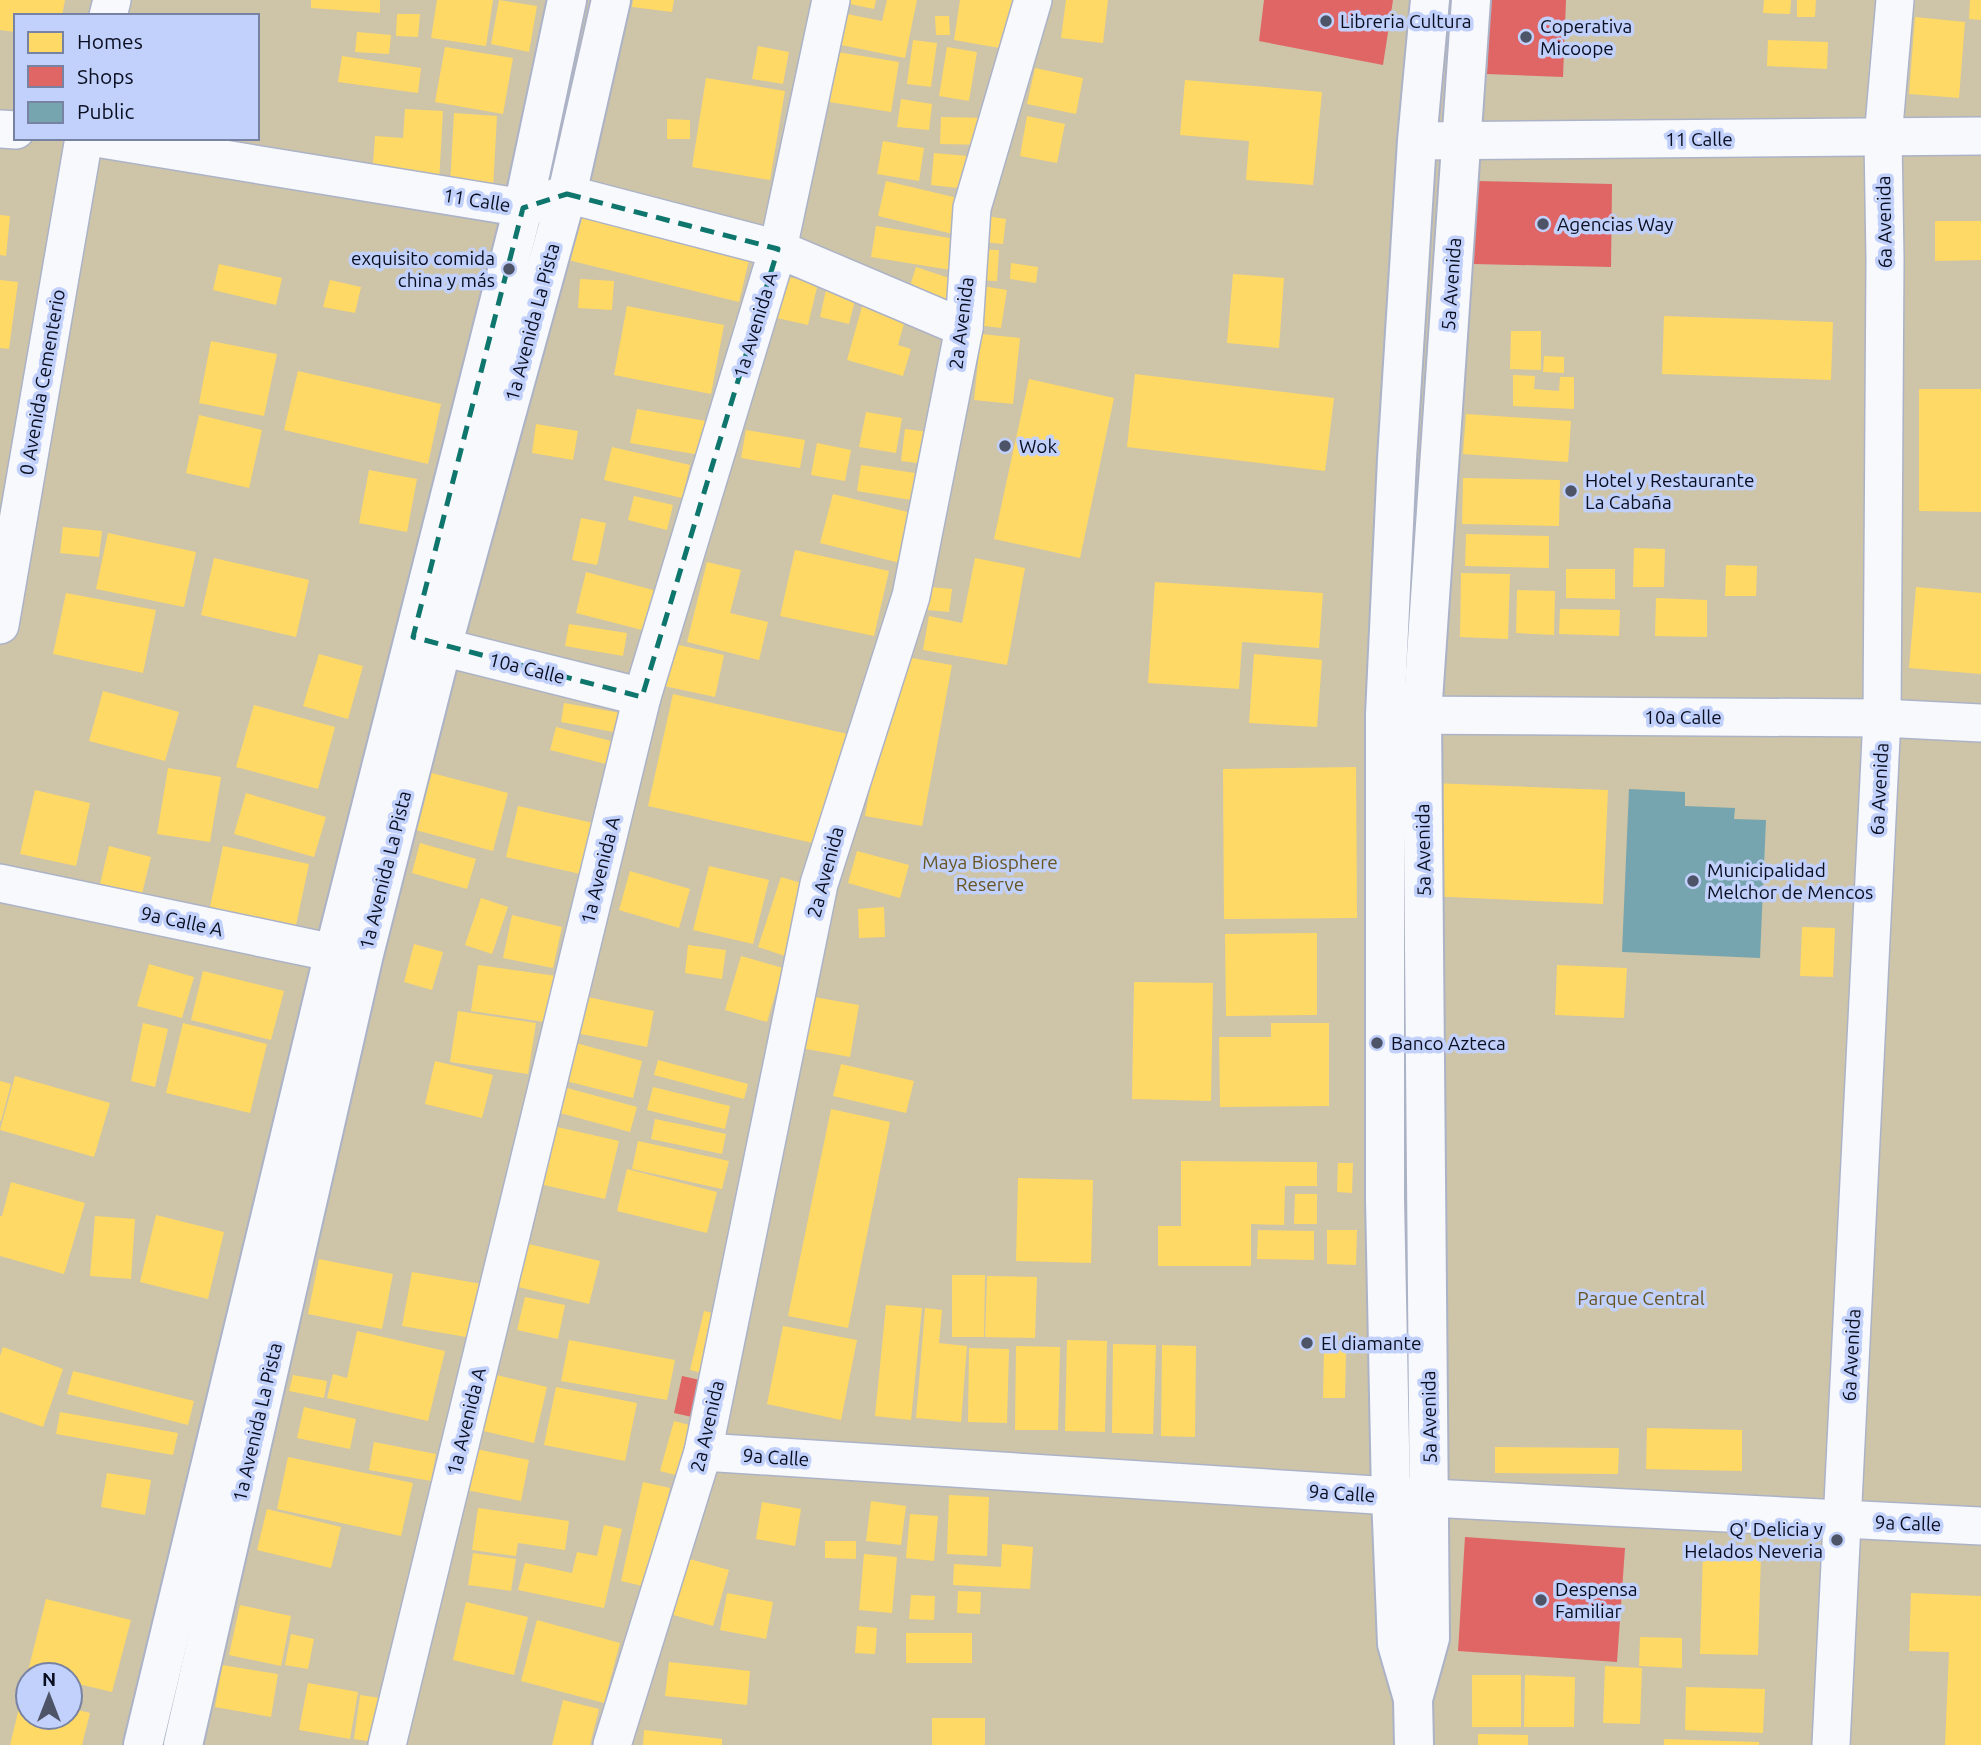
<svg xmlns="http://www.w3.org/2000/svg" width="1981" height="1745" font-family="Ubuntu,sans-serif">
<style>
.green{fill:#cec4a7;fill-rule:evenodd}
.homes{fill:#ffd966}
.shops{fill:#e06666}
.public{fill:#76a5af}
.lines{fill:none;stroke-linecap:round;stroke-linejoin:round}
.street-casing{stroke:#acb3c7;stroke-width:40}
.secondary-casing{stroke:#acb3c7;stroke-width:42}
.street{stroke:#f8f9fc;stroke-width:37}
.secondary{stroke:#f8f9fc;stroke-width:38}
.marked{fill:none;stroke:#0f766e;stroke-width:5;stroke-dasharray:14 9;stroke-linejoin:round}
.poi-dot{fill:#4e5468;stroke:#c2d1fb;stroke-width:2.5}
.labels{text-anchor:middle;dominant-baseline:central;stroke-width:7;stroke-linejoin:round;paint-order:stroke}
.poi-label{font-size:19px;fill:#090e20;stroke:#c2d1fb;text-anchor:start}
.street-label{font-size:19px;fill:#090e20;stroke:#c2d1fb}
.park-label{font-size:19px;fill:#685623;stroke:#c2d1fb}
</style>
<rect width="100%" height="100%" fill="#cfd7ee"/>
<path class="green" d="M0,0H1981V1745H0ZM16,16H257V138H16ZM28,1675H70V1717H28Z"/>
<g class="homes">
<path d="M0,0H65L62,16H16V32L0,30Z"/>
<path d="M311,0H380V13L311,8Z"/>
<path d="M437,0H493L486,46L431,38Z"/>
<path d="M499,0L537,6L529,52L491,44Z"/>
<path d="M633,0H674L672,12L632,7Z"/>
<path d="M851,0H876L874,9L850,4Z"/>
<path d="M887,0H917L905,58L841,45L847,14L882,21Z"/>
<path d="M960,0H1024L1017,51L954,40Z"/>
<path d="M1066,0H1108L1103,43L1061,38Z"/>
<path d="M1764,0H1791L1790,14L1763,13Z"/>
<path d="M1797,0H1816L1815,17H1797Z"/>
<path d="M1970,0H1981V20L1969,19Z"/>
<path d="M397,14H420L418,37L396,36Z"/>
<path d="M935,16H949L950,35H936Z"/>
<path d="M1915,17L1965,22L1959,98L1909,94Z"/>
<path d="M357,32L391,35L389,54L355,52Z"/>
<path d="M913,40L937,43L931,87L907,84Z"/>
<path d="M1768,40L1828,42L1827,69L1767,66Z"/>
<path d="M758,46L789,52L783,84L752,79Z"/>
<path d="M445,47L513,58L503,114L435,102Z"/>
<path d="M947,47L977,52L969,101L939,96Z"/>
<path d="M831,51L899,62L891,112L823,101Z"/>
<path d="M342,56L421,68L418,93L338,82Z"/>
<path d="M1035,68L1083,78L1076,114L1027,104Z"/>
<path d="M706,78L785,91L770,180L692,167Z"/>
<path d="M1185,80L1322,92L1313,185L1246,180L1249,141L1180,135Z"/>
<path d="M901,99L932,104L929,130L897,127Z"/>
<path d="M405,109L443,111L439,182L372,178L375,136L403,138Z"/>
<path d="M454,113L497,116L493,188L450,185Z"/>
<path d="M1027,116L1065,124L1057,163L1020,156Z"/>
<path d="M941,117L989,118V145L940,144Z"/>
<path d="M667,119L690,120V139H667Z"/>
<path d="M883,141L924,148L919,181L877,174Z"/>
<path d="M934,153L979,157L976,190L931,185Z"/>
<path d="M886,181L966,200L957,235L878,216Z"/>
<path d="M575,213L750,256L739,302L564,259Z"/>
<path d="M0,215L10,216L6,256L0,255Z"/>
<path d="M978,215L1006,219L1003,244L974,241Z"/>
<path d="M1935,221H1981V260L1935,261Z"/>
<path d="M876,226L962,240L957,271L871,257Z"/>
<path d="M973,249L999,250L997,281L971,280Z"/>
<path d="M1011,263L1038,267L1036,283L1010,279Z"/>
<path d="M219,264L282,278L276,305L213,290Z"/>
<path d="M916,267L964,283L954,311L907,296Z"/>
<path d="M1233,274L1284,278L1279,348L1227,343Z"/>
<path d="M777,275L818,283L808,325L768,316Z"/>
<path d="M580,279L614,281L612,310L578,308Z"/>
<path d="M0,280L18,282L9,349L0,348Z"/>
<path d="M330,280L361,287L355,313L323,307Z"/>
<path d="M982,286L1007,290L1001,328L976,325Z"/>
<path d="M826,290L856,296L849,324L820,317Z"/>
<path d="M863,303L906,316L898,345L911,349L903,376L847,360Z"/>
<path d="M627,306L724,325L711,394L614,375Z"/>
<path d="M1664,316L1833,322L1831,380L1662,374Z"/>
<path d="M1511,331H1541V370L1510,369Z"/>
<path d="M981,334L1020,338L1013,404L974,400Z"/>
<path d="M211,341L277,354L264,416L199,403Z"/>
<path d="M1544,356L1564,357V373L1543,372Z"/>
<path d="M298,371L441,404L428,464L284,430Z"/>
<path d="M1135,374L1334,398L1325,471L1127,447Z"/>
<path d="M1513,375L1535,376L1534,389L1559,391L1560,377H1574V409L1513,406Z"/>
<path d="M1029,379L1114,398L1080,558L994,539Z"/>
<path d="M1919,389H1981V512L1919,511Z"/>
<path d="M637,409L706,421L700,455L630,443Z"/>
<path d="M866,412L902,418L896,453L859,447Z"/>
<path d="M1466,414L1571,421L1568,462L1463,454Z"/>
<path d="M199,415L262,430L249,488L186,473Z"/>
<path d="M536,424L578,431L573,460L532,453Z"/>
<path d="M905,429L937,433L933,465L901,461Z"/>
<path d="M746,430L805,440L800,468L741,458Z"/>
<path d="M817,443L851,450L845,481L811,475Z"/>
<path d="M612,447L690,465L682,498L604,480Z"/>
<path d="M861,465L915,473L911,500L857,491Z"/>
<path d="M369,470L417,479L407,532L359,523Z"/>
<path d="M1463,478L1560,480L1559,526L1462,524Z"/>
<path d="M833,494L916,514L904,564L820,543Z"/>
<path d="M634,496L673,505L667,530L628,520Z"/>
<path d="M581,518L606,523L597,565L572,560Z"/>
<path d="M63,527L102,531L99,557L60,553Z"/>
<path d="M108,533L196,552L184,607L96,589Z"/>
<path d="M1466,534L1549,536V568L1465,566Z"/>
<path d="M1634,548L1665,549L1664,587H1633Z"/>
<path d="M795,550L889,571L874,636L780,616Z"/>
<path d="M214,558L309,580L296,637L201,615Z"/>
<path d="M975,558L1025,568L1007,665L923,650L929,616L962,623Z"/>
<path d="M707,562L741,570L730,613L768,622L759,660L687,642Z"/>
<path d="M1726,565L1757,566L1756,596H1725Z"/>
<path d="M1566,569H1615V599L1566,598Z"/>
<path d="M586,572L657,591L646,631L576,613Z"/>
<path d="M1461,573L1510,574L1508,639L1460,637Z"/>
<path d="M1155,582L1323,593L1319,648L1242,642L1239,689L1148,683Z"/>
<path d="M930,587L952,589L949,612L928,610Z"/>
<path d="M1916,587L1981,593V674L1909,668Z"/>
<path d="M1517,590L1555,591L1554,635L1516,633Z"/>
<path d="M66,593L156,610L143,673L53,654Z"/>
<path d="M1656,598L1707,600V637L1655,636Z"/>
<path d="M1560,609L1620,610L1619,636L1559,634Z"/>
<path d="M569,624L627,633L623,656L565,646Z"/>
<path d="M674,644L724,655L715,697L664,686Z"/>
<path d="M319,654L363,666L348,719L303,706Z"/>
<path d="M1254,654L1322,660L1317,727L1249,723Z"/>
<path d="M894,655L952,665L922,826L865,816Z"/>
<path d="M103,691L179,712L165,761L89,741Z"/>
<path d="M673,694L852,735L826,846L648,806Z"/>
<path d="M564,703L632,715L629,735L561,722Z"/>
<path d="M254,705L335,727L318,789L236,767Z"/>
<path d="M556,727L619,743L614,766L550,750Z"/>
<path d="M1356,767L1357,918L1224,919L1223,769Z"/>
<path d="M168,768L221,777L210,842L157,834Z"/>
<path d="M428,772L508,793L493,851L412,829Z"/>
<path d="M1433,783L1608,790L1603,904L1428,896Z"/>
<path d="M35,790L90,803L76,866L20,854Z"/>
<path d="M246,793L326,817L314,857L234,834Z"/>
<path d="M518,806L602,825L589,876L506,857Z"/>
<path d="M420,843L476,859L467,889L412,873Z"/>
<path d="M109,846L151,857L140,902L98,892Z"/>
<path d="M223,846L309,864L296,925L210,907Z"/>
<path d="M857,851L909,865L900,898L848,883Z"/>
<path d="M709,866L769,880L753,944L693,930Z"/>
<path d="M630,871L690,889L679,928L619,910Z"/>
<path d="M781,877L808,885L785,956L758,947Z"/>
<path d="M481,898L508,907L492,954L465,945Z"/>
<path d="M884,907L885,937L859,938L858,909Z"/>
<path d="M512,915L562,927L553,968L503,958Z"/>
<path d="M1802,927L1835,928L1833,977L1800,976Z"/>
<path d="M1317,933V1015L1226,1016L1225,934Z"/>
<path d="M414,944L443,952L432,990L404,982Z"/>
<path d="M688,945L726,950L722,979L685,973Z"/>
<path d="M741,956L783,968L767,1022L725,1010Z"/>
<path d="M149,964L194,977L182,1018L137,1006Z"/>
<path d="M478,965L557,976L551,1023L471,1011Z"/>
<path d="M1557,965L1627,968L1624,1018L1555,1015Z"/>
<path d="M203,971L284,991L271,1040L191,1020Z"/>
<path d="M1134,982L1213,983L1211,1101L1132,1099Z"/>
<path d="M803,995L859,1005L850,1057L795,1047Z"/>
<path d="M583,996L654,1011L647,1047L576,1033Z"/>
<path d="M458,1011L536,1023L528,1074L450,1062Z"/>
<path d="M143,1023L168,1029L155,1087L131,1081Z"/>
<path d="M183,1023L267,1044L250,1113L166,1093Z"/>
<path d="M1271,1023H1329V1106L1220,1107L1219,1037H1271Z"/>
<path d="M576,1043L642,1061L633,1098L566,1081Z"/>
<path d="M658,1060L748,1084L744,1099L654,1075Z"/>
<path d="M435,1061L493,1075L482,1118L425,1104Z"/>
<path d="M841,1064L914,1081L906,1113L833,1096Z"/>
<path d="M15,1076L110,1103L94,1157L0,1130Z"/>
<path d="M0,1081L11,1084L1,1121H0Z"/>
<path d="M556,1085L637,1107L630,1132L549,1110Z"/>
<path d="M653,1087L730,1106L725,1129L647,1110Z"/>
<path d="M831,1109L890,1122L848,1328L788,1316Z"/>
<path d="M655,1119L726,1134L722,1154L651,1139Z"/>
<path d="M544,1124L619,1141L605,1199L531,1182Z"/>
<path d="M638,1141L729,1161L722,1189L632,1169Z"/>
<path d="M1181,1161L1317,1162V1186H1285L1284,1225L1251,1224V1266H1158V1226H1181Z"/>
<path d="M1338,1163H1353L1352,1193L1337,1192Z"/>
<path d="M627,1169L717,1192L707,1233L617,1211Z"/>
<path d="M1018,1178L1093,1180L1091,1263L1016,1261Z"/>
<path d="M11,1182L85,1203L64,1274L0,1256V1216H2Z"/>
<path d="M1295,1194H1317V1224H1294Z"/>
<path d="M156,1215L224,1232L208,1299L140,1282Z"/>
<path d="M95,1216L135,1219L131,1279L90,1276Z"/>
<path d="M1258,1230L1314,1231V1260L1257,1259Z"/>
<path d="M1327,1230H1357L1356,1265L1327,1264Z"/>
<path d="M516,1241L600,1261L589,1304L506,1284Z"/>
<path d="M319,1259L393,1274L382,1329L308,1314Z"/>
<path d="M412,1272L482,1284L472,1338L402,1326Z"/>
<path d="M952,1275H985L984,1337H952Z"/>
<path d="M987,1276L1037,1277L1035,1338L985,1337Z"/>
<path d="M525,1297L565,1305L558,1339L517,1330Z"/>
<path d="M886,1305L922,1308L911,1420L875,1416Z"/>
<path d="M925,1308L942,1310L939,1343L967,1346L961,1422L916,1418Z"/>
<path d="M704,1311L730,1317L715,1376L690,1370Z"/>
<path d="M783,1326L857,1340L841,1420L767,1404Z"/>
<path d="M357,1331L445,1351L428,1421L327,1398L333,1374L347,1378Z"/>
<path d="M569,1340L675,1360L667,1400L561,1381Z"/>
<path d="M1067,1340L1107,1341L1105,1432L1065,1431Z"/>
<path d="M1113,1344L1156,1345L1153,1434L1112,1433Z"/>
<path d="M1162,1345L1196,1346L1195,1437L1161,1436Z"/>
<path d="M1016,1346L1060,1347L1058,1430H1015Z"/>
<path d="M3,1347L63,1369L43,1427L0,1412V1356Z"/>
<path d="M969,1348L1009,1349L1007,1423L968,1422Z"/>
<path d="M1324,1349L1346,1350L1345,1398H1323Z"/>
<path d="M73,1371L194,1401L188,1425L67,1394Z"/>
<path d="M484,1372L547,1387L534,1443L471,1428Z"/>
<path d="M293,1375L327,1381L324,1398L289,1391Z"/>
<path d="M556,1387L637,1403L625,1461L544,1445Z"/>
<path d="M304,1407L356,1419L350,1449L297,1438Z"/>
<path d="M60,1412L178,1433L173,1455L56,1434Z"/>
<path d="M674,1421L697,1427L683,1477L660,1471Z"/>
<path d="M1647,1428L1742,1430V1471L1646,1469Z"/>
<path d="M374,1442L436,1454L431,1481L369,1470Z"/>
<path d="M1495,1447L1619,1448L1618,1474L1495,1473Z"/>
<path d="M471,1448L529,1460L521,1501L462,1489Z"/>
<path d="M288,1457L413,1483L401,1536L277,1509Z"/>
<path d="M107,1473L151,1480L145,1515L101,1507Z"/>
<path d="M643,1482L670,1488L647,1587L621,1581Z"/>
<path d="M949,1495L989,1497L987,1556L947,1554Z"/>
<path d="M871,1501L906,1506L901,1545L866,1541Z"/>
<path d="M762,1502L801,1509L795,1546L756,1539Z"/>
<path d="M478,1508L569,1521L565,1550L518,1543L516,1556L472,1550Z"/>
<path d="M267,1509L341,1527L331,1568L257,1550Z"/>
<path d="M910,1514L938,1516L934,1561L906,1558Z"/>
<path d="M604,1525L622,1529L604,1608L518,1590L525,1563L572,1573L577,1552L597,1556Z"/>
<path d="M825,1541H856V1559L825,1558Z"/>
<path d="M1002,1544L1033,1547L1030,1589L953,1585L954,1564L1001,1567Z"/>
<path d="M1703,1552L1761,1553L1758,1655L1700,1654Z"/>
<path d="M473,1553L516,1559L511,1591L468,1585Z"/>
<path d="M864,1554L897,1557L892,1613L859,1610Z"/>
<path d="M675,1555L729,1570L713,1626L659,1611Z"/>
<path d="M958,1591L981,1592L980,1614L957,1613Z"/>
<path d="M727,1593L773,1602L766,1639L720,1630Z"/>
<path d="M1911,1593L1981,1596V1745H1945L1949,1652L1909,1651Z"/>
<path d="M911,1595L935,1596L934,1620L909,1619Z"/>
<path d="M46,1599L131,1620L112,1692L70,1682V1675H44L28,1671Z"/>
<path d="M466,1602L528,1617L514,1675L453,1660Z"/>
<path d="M240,1605L291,1616L281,1666L229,1655Z"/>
<path d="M537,1620L620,1643L604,1703L521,1681Z"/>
<path d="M857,1626L877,1628L875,1654L855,1653Z"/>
<rect x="906" y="1633" width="66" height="30"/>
<path d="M291,1634L314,1639L308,1669L285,1665Z"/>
<path d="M1640,1637L1682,1638V1668L1639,1666Z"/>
<path d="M669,1662L750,1671L747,1705L665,1696Z"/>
<path d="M222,1665L278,1674L271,1717L215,1707Z"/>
<path d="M1605,1666L1642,1668L1640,1724L1603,1723Z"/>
<rect x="1472" y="1675" width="49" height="52"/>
<path d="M1525,1675L1575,1677L1574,1727H1524Z"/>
<path d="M308,1683L358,1692L350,1739L299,1730Z"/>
<path d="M1686,1687L1765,1689L1763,1733L1685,1730Z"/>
<path d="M360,1695L380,1698L373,1742L354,1739Z"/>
<path d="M22,1696L28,1698V1717H70V1708L90,1713L82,1745H10Z"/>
<path d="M563,1700L599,1709L590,1745H552Z"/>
<rect x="932" y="1718" width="53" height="27"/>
<path d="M644,1730L722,1739V1745H643Z"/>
<path d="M1478,1734L1528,1735V1745H1478Z"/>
<path d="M1664,1739L1759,1742V1745H1664Z"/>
</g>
<g class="shops">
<path d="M1264,0H1393L1383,65L1259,41Z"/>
<path d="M1490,0H1566L1563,77L1487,74Z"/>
<path d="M1475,181L1612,184L1611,267L1473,264Z"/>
<path d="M682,1376L709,1382L701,1419L674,1413Z"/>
<path d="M1465,1537L1625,1548L1617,1662L1458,1651Z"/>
</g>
<path class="public" d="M1629,789L1685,792V806L1735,808L1734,819L1766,820L1760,958L1622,952Z"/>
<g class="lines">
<g class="street-casing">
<g id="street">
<path d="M108,16L112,0"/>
<path d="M0,129L16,130"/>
<path d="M96,138L523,208L567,194L778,249L964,328"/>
<path d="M1417,141L1981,136"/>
<path d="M0,625L84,138"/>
<path d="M414,638L442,647L642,697"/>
<path d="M1390,715L1882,718L1981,723"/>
<path d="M0,883L334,953L363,954"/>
<path d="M703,1452L1391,1496L1981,1526"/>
<path d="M387,1745L642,697L778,249L831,0"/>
<path d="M612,1745L703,1452L819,884L911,596L964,328L972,208L1033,0"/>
<path d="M1831,1745L1882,718L1885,259L1883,138L1895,0"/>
</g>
</g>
<g class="secondary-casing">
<g id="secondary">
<path d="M1413,1699L1430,1638L1422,715L1471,0"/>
<path d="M143,1745L334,953L523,208L567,0"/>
<path d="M183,1745L364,954L442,647L567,194L611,0"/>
<path d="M1414,1745L1413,1699L1397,1644L1391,1496L1385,1199V715L1397,459L1417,141L1430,0"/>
</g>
</g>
<use href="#street" class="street"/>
<use href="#secondary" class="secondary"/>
</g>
<path class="marked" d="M567,194L778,249L642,697L413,637L523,208Z"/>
<g class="poi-dot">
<circle cx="1326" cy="21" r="7"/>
<circle cx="1526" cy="37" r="7"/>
<circle cx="1543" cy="224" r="7"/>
<circle cx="509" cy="269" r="7"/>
<circle cx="1005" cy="446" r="7"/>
<circle cx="1571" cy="491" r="7"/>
<circle cx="1693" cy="881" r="7"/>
<circle cx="1377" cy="1043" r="7"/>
<circle cx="1307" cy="1343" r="7"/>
<circle cx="1837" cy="1540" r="7"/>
<circle cx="1541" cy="1600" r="7"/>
</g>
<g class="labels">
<g class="poi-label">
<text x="1340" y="21">Libreria Cultura</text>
<text x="1540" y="26">Coperativa<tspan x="1540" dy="22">Micoope</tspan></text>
<text x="1557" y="224">Agencias Way</text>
<text x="495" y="258" text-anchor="end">exquisito comida<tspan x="495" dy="22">china y más</tspan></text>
<text x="1019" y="446">Wok</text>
<text x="1585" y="480">Hotel y Restaurante<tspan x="1585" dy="22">La Cabaña</tspan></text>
<text x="1707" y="870">Municipalidad<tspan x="1707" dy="22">Melchor de Mencos</tspan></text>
<text x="1391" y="1043">Banco Azteca</text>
<text x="1321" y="1343">El diamante</text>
<text x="1823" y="1529" text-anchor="end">Q' Delicia y<tspan x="1823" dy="22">Helados Neveria</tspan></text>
<text x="1555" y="1589">Despensa<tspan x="1555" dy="22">Familiar</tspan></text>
</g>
<g class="street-label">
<text x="1699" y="139">11 Calle</text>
<text transform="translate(477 200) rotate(9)">11 Calle</text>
<text transform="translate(1884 222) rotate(-91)">6a Avenida</text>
<text transform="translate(1451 284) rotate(-86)">5a Avenida</text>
<text transform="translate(532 322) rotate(-75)">1a Avenida La Pista</text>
<text transform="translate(961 323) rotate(-83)">2a Avenida</text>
<text transform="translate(755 325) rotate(-73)">1a Avenida A</text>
<text transform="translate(42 382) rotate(-80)">0 Avenida Cementerio</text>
<text transform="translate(527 668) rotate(14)">10a Calle</text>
<text x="1683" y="717">10a Calle</text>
<text transform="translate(1879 789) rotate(-87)">6a Avenida</text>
<text transform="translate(1423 850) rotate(-91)">5a Avenida</text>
<text transform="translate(385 870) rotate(-76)">1a Avenida La Pista</text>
<text transform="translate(600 870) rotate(-76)">1a Avenida A</text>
<text transform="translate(825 872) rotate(-75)">2a Avenida</text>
<text transform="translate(182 921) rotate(12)">9a Calle A</text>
<text transform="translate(1851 1355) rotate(-87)">6a Avenida</text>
<text transform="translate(1429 1417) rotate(-91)">5a Avenida</text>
<text transform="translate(466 1421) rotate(-76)">1a Avenida A</text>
<text transform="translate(257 1422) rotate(-77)">1a Avenida La Pista</text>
<text transform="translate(707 1426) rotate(-77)">2a Avenida</text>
<text transform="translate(776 1457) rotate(4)">9a Calle</text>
<text transform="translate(1342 1493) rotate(4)">9a Calle</text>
<text transform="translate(1908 1523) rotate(2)">9a Calle</text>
</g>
<g class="park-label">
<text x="990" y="862">Maya Biosphere<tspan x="990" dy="22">Reserve</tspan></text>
<text x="1641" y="1298">Parque Central</text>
</g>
</g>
<rect x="14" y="14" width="245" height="126" fill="#c2d1fb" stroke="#7883a3" stroke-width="2"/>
<rect x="28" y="32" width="35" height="21" fill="#ffd966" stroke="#7883a3" stroke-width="2"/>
<text x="77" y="49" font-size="21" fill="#090e20">Homes</text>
<rect x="28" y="66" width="35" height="21" fill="#e06666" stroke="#7883a3" stroke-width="2"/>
<text x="77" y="84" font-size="21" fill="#090e20">Shops</text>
<rect x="28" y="102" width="35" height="21" fill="#76a5af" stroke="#7883a3" stroke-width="2"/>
<text x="77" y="119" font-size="21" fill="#090e20">Public</text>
<g transform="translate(49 1696)"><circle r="33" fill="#c2d1fb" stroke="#7883a3" stroke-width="2"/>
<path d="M0-5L12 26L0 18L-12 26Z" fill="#4e5468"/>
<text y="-10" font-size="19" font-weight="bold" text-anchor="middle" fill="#090e20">N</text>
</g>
</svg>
